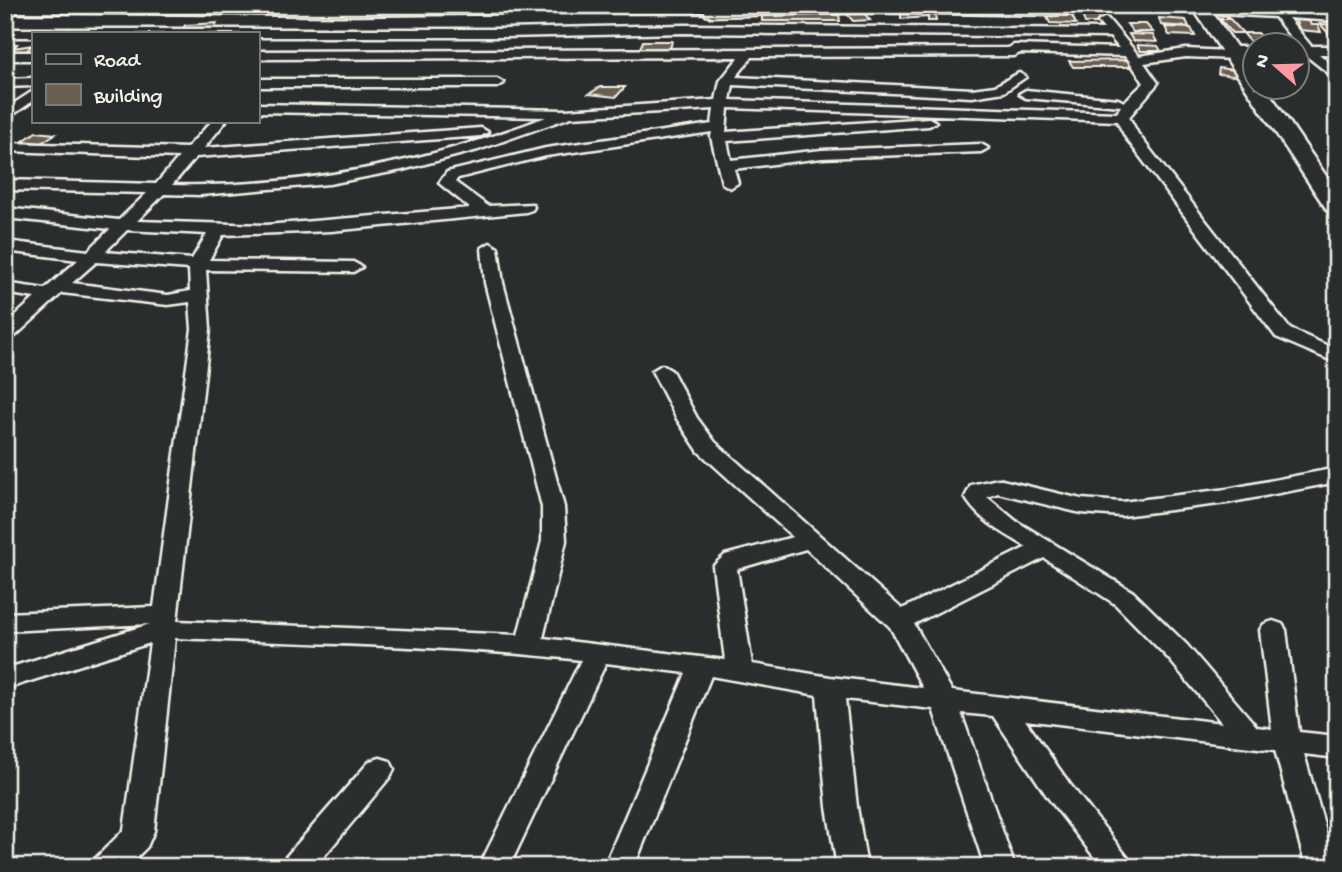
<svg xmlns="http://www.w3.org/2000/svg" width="1342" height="872" font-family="'Gochi Hand',sans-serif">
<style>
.building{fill:#6a5d51;stroke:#f4f1e8;stroke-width:2}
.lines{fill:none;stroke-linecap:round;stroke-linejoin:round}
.minor-casing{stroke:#f4f1e8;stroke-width:5}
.tertiary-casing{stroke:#f4f1e8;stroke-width:5}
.minor{fill:#2a2d2e;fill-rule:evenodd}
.tertiary{fill:#2a2d2e;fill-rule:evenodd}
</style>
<rect width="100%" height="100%" fill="#2a2d2e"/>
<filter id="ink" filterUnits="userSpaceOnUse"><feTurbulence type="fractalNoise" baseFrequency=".0143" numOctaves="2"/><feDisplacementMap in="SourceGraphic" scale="14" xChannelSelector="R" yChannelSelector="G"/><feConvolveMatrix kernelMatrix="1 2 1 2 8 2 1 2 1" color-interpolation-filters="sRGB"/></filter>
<g filter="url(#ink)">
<g class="building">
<path d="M863,12L870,20L853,21L846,13Z"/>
<path d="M762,13L839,15L840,21H762Z"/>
<path d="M901,14L935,15L936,21H928V17L901,19Z"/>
<path d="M1082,15H1097L1101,23H1085Z"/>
<path d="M1054,16H1072L1076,24L1050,23L1047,17Z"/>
<path d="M1159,18L1186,20L1189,27L1161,25Z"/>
<path d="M1220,19H1230L1243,33H1232Z"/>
<path d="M1295,20L1309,21L1311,25H1318L1321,32L1300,30Z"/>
<path d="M217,23L214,30L182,31L185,25Z"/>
<path d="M1127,24H1146L1153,32H1133Z"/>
<path d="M1320,24L1337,25V34H1329Z"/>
<path d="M1165,27L1191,28L1195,36L1169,35Z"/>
<path d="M1243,33H1258L1265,40L1291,41L1295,46H1254Z"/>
<path d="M1129,34L1153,35L1157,42L1133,41Z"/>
<path d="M643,41H672L670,49L640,48Z"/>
<path d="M5,44H17L13,48L33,45L25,52H5Z"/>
<path d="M1137,45L1158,46L1161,51H1140Z"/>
<path d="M1128,60L1134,67H1073L1069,61Z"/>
<path d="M1219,68L1241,71L1240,77L1218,74Z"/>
<path d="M600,87H625L616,97L589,94Z"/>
<path d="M36,132L55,134L41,143L23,141Z"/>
</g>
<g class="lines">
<g class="minor-casing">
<g id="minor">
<path d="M5,5L341,7L712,5V8L850,5L1048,7L1194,5L1270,10L1275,5L1282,10L1337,13V21L1288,18L1311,46H1337V54H1319L1337,69V80L1304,54L1298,53V47L1275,17L1146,10L1048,15L883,12L710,16L706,15L705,11L341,15L5,12Z"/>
<path d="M1104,18L1108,19L1139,56L1186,49L1227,51L1233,47H1254V55H1241L1235,59L1186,57L1144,63L1158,83L1129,117L1138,134L1290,329L1337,350V363L1276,337L1126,138L1117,121L728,108L726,132L929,118L936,122L929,126L727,141L731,160L822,150L981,144L988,148L981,152L822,158L734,169L738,183L730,188L722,183L711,137L712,132L546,156L458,178L455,182L488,206L532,204L534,207L532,210L526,212L331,231L223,235L209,260L353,262L362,267L353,272L206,270L210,329L177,621L518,635L542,541V507L485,283L482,248L490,243L498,248L503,283L564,507L566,541L543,638L725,660L713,566L725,555L793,537L699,452L677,419L652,371L662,365L672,371L697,418L715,442L902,609L1027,547C1005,534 978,520 965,497L971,485L998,479L1081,499L1122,502L1227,489L1337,468V482L1227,503L1122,516L1081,513L998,493L987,497L1016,521L1133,592L1187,645L1257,727L1272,729L1260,630L1264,624L1273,621L1282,624L1286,630L1299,732L1337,736V758L1304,754L1336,867H1306L1275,750L1025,720L1069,783L1135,867H1102L1049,799L993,716L961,713L1015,867H985L933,709L845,699L857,807L867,867H837L827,807L817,695L711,676L634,867H604L686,673L606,663L509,867H479L581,660C447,645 311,644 175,638L154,831L147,847L127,867H92L96,858L124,830L150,643L5,689V669L150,624L5,631V613L154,607L192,329L190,302L168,305L62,293L12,339L5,341V325L35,298L5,293V283L45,289L78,260L5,251V241L88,251L110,229L5,218V208L119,220L147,193L5,190V180L156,184L179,157L5,151V143L187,148L212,121H226L204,148L481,128L488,132L481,136L196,157L172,185C297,188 430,162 546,117L257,112V104L566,110L716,100L720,81L739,57L257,59V51L1008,48L1014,45L1119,48L1110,37L684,33L505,37H257V33H33V37H5V29H505L684,25L1104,29L1098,22ZM1020,53L1126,56L1144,83L1124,102L1118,99L1026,90L1019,94L1026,98L1121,106L1117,113L730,100L733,85L972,97L1004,92L1026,77L1019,73L995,86L972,89L736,77L752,57L1014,56ZM714,109L712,124L546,148L447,172L439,183L470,208L266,225L137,221L164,194L200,195L329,184L402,170L478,150L571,117ZM127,230L207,234L192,259L105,252ZM96,262L189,269L190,291L168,295L72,283ZM806,549L890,627L923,688L830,677L752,664L737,569ZM1044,558L1115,604L1169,659L1222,723L952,691L914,624Z"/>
<rect x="5" y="52" width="28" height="8"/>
<path d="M33,78V86L5,87V79Z"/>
<path d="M257,79H497L504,83L497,87H257Z"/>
<path d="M33,91V101L5,120V109Z"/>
<path d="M380,758L390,761L394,769L390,777L315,867H281L285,858L370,761Z"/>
</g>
</g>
<g class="tertiary-casing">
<path id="tertiary" d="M1191,5H1207L1254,72V88H1266L1337,192V214L1329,213Z"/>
</g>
<use href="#minor" class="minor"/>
<use href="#tertiary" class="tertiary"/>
</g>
</g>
<rect width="1342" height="872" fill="none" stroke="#2a2d2e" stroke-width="28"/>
<rect x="14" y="14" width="1314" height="844" fill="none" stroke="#f4f1e8" stroke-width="2.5" filter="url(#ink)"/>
<rect x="32" y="32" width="228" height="91" fill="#2a2d2e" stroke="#7b7b78" stroke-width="2"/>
<rect x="46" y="54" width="35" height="10" fill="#2a2d2e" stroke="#7b7b78" stroke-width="2"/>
<text x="94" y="66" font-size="21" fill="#f4f1e8">Road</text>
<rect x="46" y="84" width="35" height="21" fill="#6a5d51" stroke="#7b7b78" stroke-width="2"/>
<text x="94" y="102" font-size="21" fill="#f4f1e8">Building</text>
<g transform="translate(1276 66) rotate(290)"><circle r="33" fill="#2a2d2e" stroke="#7b7b78" stroke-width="2"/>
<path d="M0-5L12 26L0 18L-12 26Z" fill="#ff9aa2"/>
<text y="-10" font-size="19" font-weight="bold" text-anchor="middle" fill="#f4f1e8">N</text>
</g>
</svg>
